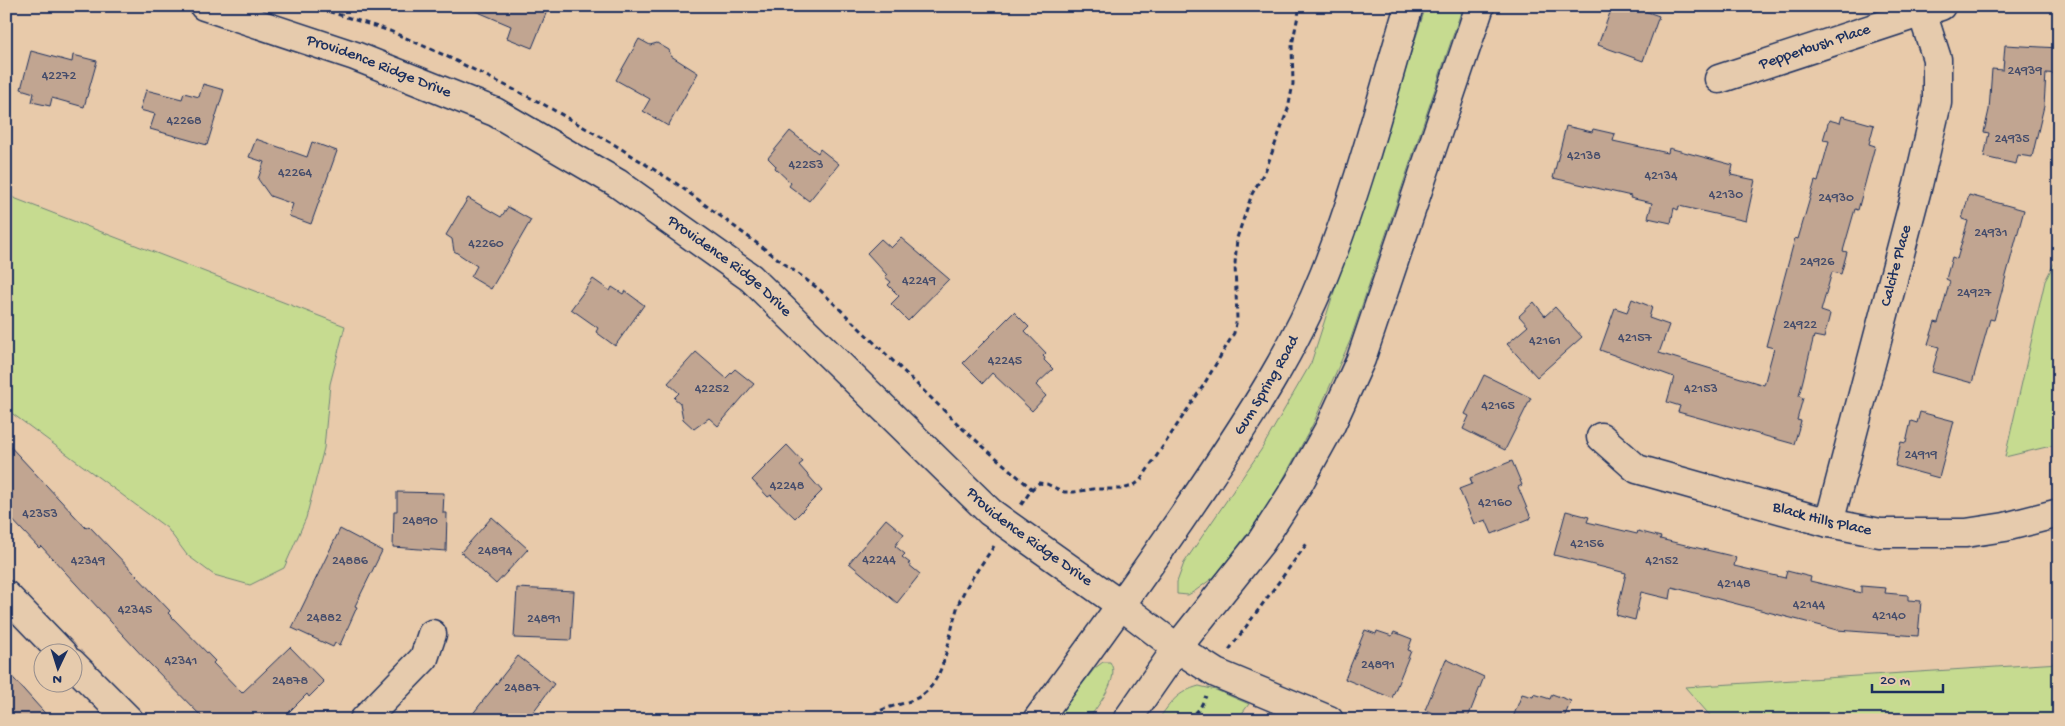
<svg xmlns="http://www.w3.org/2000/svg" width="2065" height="726" font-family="'Gochi Hand',sans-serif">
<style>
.green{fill:#c6db90;stroke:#708577}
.building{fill:#c1a591;stroke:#1b2f5e}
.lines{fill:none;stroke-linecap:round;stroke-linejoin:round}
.minor-casing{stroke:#1b2f5e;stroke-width:31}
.major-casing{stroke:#1b2f5e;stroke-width:31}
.path{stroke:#1b2f5e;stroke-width:3;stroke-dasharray:5 4;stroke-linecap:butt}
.minor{stroke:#e6cbad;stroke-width:28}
.major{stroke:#e6cbad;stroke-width:28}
.labels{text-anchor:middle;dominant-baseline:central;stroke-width:5;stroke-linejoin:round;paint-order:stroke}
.number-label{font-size:14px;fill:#444c6b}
.street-label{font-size:16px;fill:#1b2f5e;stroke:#e6cbad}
</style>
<rect width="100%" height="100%" fill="#e8caaa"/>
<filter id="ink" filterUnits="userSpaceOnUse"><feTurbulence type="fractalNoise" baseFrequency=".02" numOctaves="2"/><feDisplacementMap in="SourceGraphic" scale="10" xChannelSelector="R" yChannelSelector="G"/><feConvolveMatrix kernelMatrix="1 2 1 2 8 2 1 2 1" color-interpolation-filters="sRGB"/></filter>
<g filter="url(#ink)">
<g class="green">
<path d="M1426,6H1463L1350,341L1313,424L1279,487L1260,517L1224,565L1214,577L1195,591L1188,595L1177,594V582L1184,563L1261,450L1311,363Z"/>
<path d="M6,195L345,326L330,384L324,448L306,518L284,568L250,585L214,575L187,555L167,528L6,409Z"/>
<path d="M2059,254V444L2005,457L2045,281Z"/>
<path d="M1103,662H1110C1121,678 1098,705 1088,720H1054L1095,668Z"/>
<path d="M2059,663V720H1714L1685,687Z"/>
<path d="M1199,686L1216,690L1249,704L1237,720H1158C1171,702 1177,692 1199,686Z"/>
</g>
<g class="building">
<path d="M464,6H549L532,48L507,38L511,26Z"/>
<path d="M1620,6H1631L1659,16L1643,61L1598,45L1611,10L1618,12Z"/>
<path d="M639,39L650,45L657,43L669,50L671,56L698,73L668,126L643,111L650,99L616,80Z"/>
<path d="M2005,45L2059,48V74L2046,73L2044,106L2032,157L2018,155L2016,164L1984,157L1989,133L1984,132L1989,110L1992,69L2003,70Z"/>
<path d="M31,51L72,62L73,55L97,61L84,107L52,98L50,106L32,102L34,93L21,89Z"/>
<path d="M203,84L224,90L207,145L150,129L155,114L140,110L146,90L182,99L184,93L199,97Z"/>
<path d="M1842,116L1874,125L1869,144L1875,146L1858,210L1855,209L1843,251L1847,252L1841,274L1832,272L1821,311L1830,314L1824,338L1814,336L1799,396L1803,398L1797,420L1801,421L1794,444L1678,412L1680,406L1667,402L1674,377L1600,350L1615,308L1627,312L1632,299L1652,307L1649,318L1669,325L1659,353L1764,385L1774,348L1766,346L1795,238L1798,239L1815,181L1818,182L1829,141L1823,140L1829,120L1840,123Z"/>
<path d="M1566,126L1592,132L1593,129L1615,134L1613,141L1668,153L1669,148L1733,165L1731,175L1755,180L1746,221L1679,206L1678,210L1674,208L1671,223L1648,218L1652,203L1630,198L1631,196L1553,178Z"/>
<path d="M790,131L818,153L820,149L839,164L809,201L789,186L791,183L775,168L776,166L768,158Z"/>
<path d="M256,139L307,157L312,142L337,151L311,224L289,216L293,204L270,196L258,179L264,162L249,157Z"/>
<path d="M1969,195L2024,210L1994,320L1990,319L1972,383L1932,372L1939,347L1928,344L1935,322L1938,323L1950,281L1946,279L1952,257L1957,259L1968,221L1962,219Z"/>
<path d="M468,198L501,217L508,207L531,220L491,289L471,277L477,266L454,251L452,239L446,235Z"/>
<path d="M901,238L949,279L908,321L891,304L899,296L888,285L891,282L885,277L887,275L867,253L881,239L891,248Z"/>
<path d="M593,279L610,291L612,287L623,294L625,291L644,305L615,346L596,332L598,328L571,309Z"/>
<path d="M1534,302L1545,316L1555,307L1582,337L1537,377L1507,344L1528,326L1519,316Z"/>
<path d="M1014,312L1029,327L1025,331L1046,353L1043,356L1045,358L1044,360L1053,369L1036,385L1046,396L1032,411L992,373L983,383L963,363Z"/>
<path d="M696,352L726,378L735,369L754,384L718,426L709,418L694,429L683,419L680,403L674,398L679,393L668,383Z"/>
<path d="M1484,375L1531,398L1505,450L1463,429L1469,416L1465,414Z"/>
<path d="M1920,412L1954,421L1939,478L1895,466L1901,442L1906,443L1911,421L1917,423Z"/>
<path d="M6,442L86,528L89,526L136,575L170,611L168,613L215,661L213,663L242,693L290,647L324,682L309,697L307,694L281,720H205L147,661L41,546L39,548L6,513Z"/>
<path d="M787,445L803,462L799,465L822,491L795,518L771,495L768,497L752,480Z"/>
<path d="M1512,461L1522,485L1518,487L1531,518L1492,534L1486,520L1474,524L1459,489L1472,484L1470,478Z"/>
<path d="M397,492L444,493L443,513H447L446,551L393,547L394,511H397Z"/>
<path d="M1566,511L1589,517L1587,522L1637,534L1638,531L1661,537L1660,539L1736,557L1734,566L1785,578L1787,571L1811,577L1810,581L1861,593V586L1886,588L1885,593L1908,595V600L1921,601L1918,636L1837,630L1672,587L1670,599L1641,592L1635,620L1616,615L1626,573L1554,555Z"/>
<path d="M492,517L528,549L496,584L461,552Z"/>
<path d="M886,519L904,534L895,546L905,554L902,557L910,563L908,564L920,574L897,603L849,563Z"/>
<path d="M340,529L382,551L355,606L357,607L340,645L335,643L333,647L292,628Z"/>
<path d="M517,588L574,591L571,640L514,638Z"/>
<path d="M1365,630L1376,634L1377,631L1392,636L1394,632L1412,639L1408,650L1411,651L1392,698L1345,679Z"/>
<path d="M518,656L554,684L527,720H468Z"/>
<path d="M1446,659L1484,677L1467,720H1450L1425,710Z"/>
<path d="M6,670L51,720H6Z"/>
<path d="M1522,694L1533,697L1534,694L1550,699L1552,694L1571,701L1563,720H1512Z"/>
</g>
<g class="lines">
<g class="minor-casing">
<g id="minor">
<path id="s1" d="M204,6L355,56L495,112L617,183L751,278L990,512L1008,525L1122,606L1177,648L1216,673L1329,720"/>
<path id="s2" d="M1719,79L1941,6"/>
<path id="s3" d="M1601,437L1637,469L1829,523L1880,533H1966L2005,527L2059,513"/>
<path id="s4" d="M1829,523L1918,185L1937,103V59L1920,6"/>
<path d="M6,595L63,654"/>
<path d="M72,663L129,720"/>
<path d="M364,720L424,658L432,634"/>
</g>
</g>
<g class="major-casing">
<g id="major">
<path id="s5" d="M1037,720C1095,642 1151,564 1205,484C1250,417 1294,350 1324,275C1359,188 1382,96 1409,6"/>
<path d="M1127,720L1177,648L1261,542L1299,483L1330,427L1361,359L1480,6"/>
</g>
</g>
<g class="path">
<path d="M312,6L390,31L444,55L543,104L615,145L677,184L820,290L963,429L1032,489"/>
<path d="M1021,505L1032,489L1039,483L1047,484L1064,492H1074L1093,489H1122L1133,486L1140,481L1203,386L1234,333L1237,319L1235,264L1237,238L1252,194L1266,169L1288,109L1293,84L1292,45L1300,6"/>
<path d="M1229,650L1308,542"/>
<path d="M866,720C883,703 911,707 927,691C949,669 949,625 961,598C969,580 983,563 994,546"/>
<path d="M1189,720L1200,708L1206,696"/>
</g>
<use href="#minor" class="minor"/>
<use href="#major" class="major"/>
</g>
</g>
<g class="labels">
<g class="number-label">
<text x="2025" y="71">24939</text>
<text x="59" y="76">42272</text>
<text x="184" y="121">42268</text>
<text x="2012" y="139">24935</text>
<text x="1584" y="156">42138</text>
<text x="806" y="165">42253</text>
<text x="295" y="173">42264</text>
<text x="1661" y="176">42134</text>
<text x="1726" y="195">42130</text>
<text x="1836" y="198">24930</text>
<text x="1991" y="233">24931</text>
<text x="486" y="244">42260</text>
<text x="1817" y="262">24926</text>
<text x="919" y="281">42249</text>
<text x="1974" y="293">24927</text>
<text x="1800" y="325">24922</text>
<text x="1635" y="338">42157</text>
<text x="1545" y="341">42161</text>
<text x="1005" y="361">42245</text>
<text x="712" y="389">42252</text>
<text x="1701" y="389">42153</text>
<text x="1498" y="406">42165</text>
<text x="1921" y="455">24919</text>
<text x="787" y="486">42248</text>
<text x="1495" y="503">42160</text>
<text x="40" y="514">42353</text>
<text x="420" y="521">24890</text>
<text x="1587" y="544">42156</text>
<text x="495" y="551">24894</text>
<text x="879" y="560">42244</text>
<text x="88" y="561">42349</text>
<text x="350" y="561">24886</text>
<text x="1662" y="561">42152</text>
<text x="1734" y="584">42148</text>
<text x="1809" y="605">42144</text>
<text x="135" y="610">42345</text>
<text x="1889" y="616">42140</text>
<text x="324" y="618">24882</text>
<text x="544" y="619">24891</text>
<text x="181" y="661">42341</text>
<text x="1378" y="665">24891</text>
<text x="290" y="681">24878</text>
<text x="522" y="688">24887</text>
</g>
<g class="street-label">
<text stroke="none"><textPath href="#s2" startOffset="101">Pepperbush Place</textPath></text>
<text stroke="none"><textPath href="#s1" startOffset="185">Providence Ridge Drive</textPath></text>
<text stroke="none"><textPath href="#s4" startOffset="266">Calcite Place</textPath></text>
<text stroke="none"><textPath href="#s1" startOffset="591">Providence Ridge Drive</textPath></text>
<text stroke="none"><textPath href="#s5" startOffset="406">Gum Spring Road</textPath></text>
<text stroke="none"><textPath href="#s3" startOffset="240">Black Hills Place</textPath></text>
<text stroke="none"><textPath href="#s1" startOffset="996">Providence Ridge Drive</textPath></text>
</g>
</g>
<rect width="2065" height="726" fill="none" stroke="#e6cbad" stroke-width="25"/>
<rect x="12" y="12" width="2040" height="701" fill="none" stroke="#1b2f5e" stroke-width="2" filter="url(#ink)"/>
<g transform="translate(58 668) rotate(184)"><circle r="24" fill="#e6cbad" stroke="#958d8d"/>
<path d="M0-4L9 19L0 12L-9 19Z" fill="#1b2f5e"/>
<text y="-8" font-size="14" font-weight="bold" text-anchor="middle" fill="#1b2f5e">N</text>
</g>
<path d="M1872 684v8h71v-8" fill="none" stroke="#1b2f5e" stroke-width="2.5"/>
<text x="1880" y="684" font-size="15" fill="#1b2f5e" stroke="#e6cbad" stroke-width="4" paint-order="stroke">20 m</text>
</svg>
